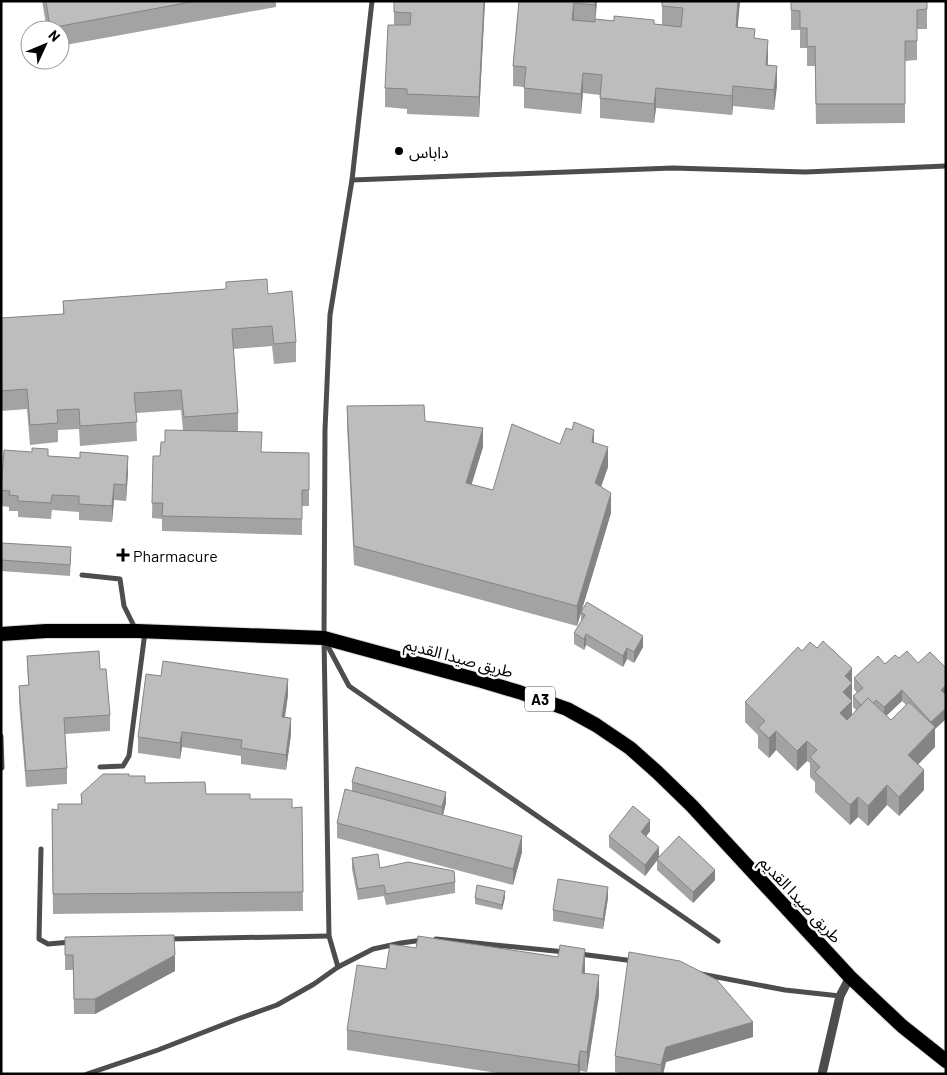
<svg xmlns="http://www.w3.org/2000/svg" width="947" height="1075" font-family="Barlow,'Noto Sans Arabic',sans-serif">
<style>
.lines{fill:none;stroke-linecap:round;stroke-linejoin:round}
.trunk-casing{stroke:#dbdbdb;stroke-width:16}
.minor{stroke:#4d4d4d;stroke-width:5}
.tertiary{stroke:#4d4d4d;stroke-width:9}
.trunk{stroke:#000;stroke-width:14}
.wall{fill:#a3a3a3;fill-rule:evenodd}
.shaded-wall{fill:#848484}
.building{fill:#bdbdbd;stroke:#848484}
.poi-dot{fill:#000;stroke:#fff;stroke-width:2}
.labels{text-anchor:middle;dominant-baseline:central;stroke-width:5;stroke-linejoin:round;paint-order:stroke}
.shield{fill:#fff;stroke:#4c4c4c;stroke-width:1}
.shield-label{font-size:15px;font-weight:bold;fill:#000}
.poi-label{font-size:16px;fill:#000;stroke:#fff;text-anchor:start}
.street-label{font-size:16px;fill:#000;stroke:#fff}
</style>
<rect width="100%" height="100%" fill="#fff"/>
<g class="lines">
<g class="trunk-casing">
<path id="trunk" d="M1,634L46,631H137L324,638L482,681L519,692L567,709L596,725L630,748L657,772L692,806L850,977L902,1026L946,1061"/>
</g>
<g class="minor">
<path d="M352,180L673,168L805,172L946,166"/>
<path d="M82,575L120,579L124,606L135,628"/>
<path d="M325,641L349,686L718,941"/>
<path d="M1,736L2,768"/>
<path d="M100,767L123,766L129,756L145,632"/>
<path d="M41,849L39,939L48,944L71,942"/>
<path d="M169,939L329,936"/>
<path d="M436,939L565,952"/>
<path d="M580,954L634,961"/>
<path d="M338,967L329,936L324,638L325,430L330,315L352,180L372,1"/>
<path d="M701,974L785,990L840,996"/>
<path d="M87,1074L158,1050L235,1020L277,1005L314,984L338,967L373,949L401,943L423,940"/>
</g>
<path class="tertiary" d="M822,1074L840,996L850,977"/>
<use href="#trunk" class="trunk"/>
</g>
<g class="wall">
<path d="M42,1H276V7L60,46V30H47Z"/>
<path d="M394,1H485L479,117L407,114V109L385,107V88L394,25Z"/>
<path d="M519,1H597L595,19L662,25V1H740L737,27L755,38L768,59V65L777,85L774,110L733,106L732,115L656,108L654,123L600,118V95L583,93L581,114L524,108V87L513,86V66Z"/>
<path d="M791,1H927V29H917V60L905,61V123L816,124L815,66H807V48H800V30H791Z"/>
<path d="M226,282L268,294L296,342V362L274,364L272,346L233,349L238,413V431L262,452L309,453V506H302V535L162,531V519L152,518L153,456H160L165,442L183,430L181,410L136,413L137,441L80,446L79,429L58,430V442L30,445L27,409L1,411V318L63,314V301L226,289Z"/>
<path d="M347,406L425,421L483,447L471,485L493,490L560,444L594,443L608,467L601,487L611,513L577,626L354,565L347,426Z"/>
<path d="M48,456L128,472L126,501L114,500L112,522L79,520V512L52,510L51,519L18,517V511H9V507L1,506V488Z"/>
<path d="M1,543L71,558L70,576L1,571Z"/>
<path d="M581,612L643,647L634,663L627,659L623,667L586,645L584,650L574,644V633L581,621Z"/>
<path d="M27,656L100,669L110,715V731L65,734L67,768V784L26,787L19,702V686L28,685Z"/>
<path d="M899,658L918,663L946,668V719L935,729V747L918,764L924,790L899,816L887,805L868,826L858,817L850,825L815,792V782L810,777V763L807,761L797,771L776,750L769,758L758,748V735L745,722V702L852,688V715L856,710L853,707V696L857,693L854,689V678ZM902,701L906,705L891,720L886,716Z"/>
<path d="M288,695L285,718L291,734L286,770L241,764V756L182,747L180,759L138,753V737Z"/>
<path d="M129,776L145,783L206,794L250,799L292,808L302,807L303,911L53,914L52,809L58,810L81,804V794Z"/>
<path d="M352,782L446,803L443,815L522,852L513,885L337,838V823L352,791Z"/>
<path d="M650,831L646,837L659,857L715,880L693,903L657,870V860L645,876L609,847V836Z"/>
<path d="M352,858L380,868L455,882V893L386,905L384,896L358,900L352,869Z"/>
<path d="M505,897L502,910L475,904V898Z"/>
<path d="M608,898L603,929L553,921V910Z"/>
<path d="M65,937L175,971L95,1014H74L73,970H65Z"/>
<path d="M416,948L585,969V973L599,995L587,1072L580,1071L579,1074H504L347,1050V1030L386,969Z"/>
<path d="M753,1037L666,1062L663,1074H624L615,1072V1056Z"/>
</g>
<g class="shaded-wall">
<path d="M484,1H485L479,117V97Z"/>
<path d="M595,1H597L595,25Z"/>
<path d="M738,1H740L736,47V27Z"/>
<path d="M574,3V23L572,20Z"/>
<path d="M768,40V59L766,85V65Z"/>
<path d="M777,66V85L774,110V90Z"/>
<path d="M583,73V93L581,114V94Z"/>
<path d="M733,86V106L732,115V96Z"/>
<path d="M656,88V108L654,123V104Z"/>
<path d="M483,428V447L466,503V483Z"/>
<path d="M594,430V449L592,442Z"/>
<path d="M608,447V467L595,503V483Z"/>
<path d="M128,456V472L126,501V485Z"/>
<path d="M114,484V500L112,522V506Z"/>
<path d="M611,493V513L577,626V606Z"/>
<path d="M586,634V645L584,650V639Z"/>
<path d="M643,636V647L634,663V652Z"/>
<path d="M627,648V659L623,667V656Z"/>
<path d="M852,668V721L840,733V713L845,676Z"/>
<path d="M288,679V695L282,733V717Z"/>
<path d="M946,685V696L941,690Z"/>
<path d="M902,690V701L884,718V707Z"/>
<path d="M946,708V719L935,729V747L908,775V755L931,732V722Z"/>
<path d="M291,718V734L286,770V755Z"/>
<path d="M776,731V750L769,758V738Z"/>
<path d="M182,732V747L180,759V743Z"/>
<path d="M807,741V761L797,771V751Z"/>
<path d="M924,770V790L899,816V797Z"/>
<path d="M887,785V805L868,826V806Z"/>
<path d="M446,792V803L442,818V807Z"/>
<path d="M858,797V817L850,825V805Z"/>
<path d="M650,820V831L641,843V832Z"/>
<path d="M522,836V852L513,885V869Z"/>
<path d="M659,847V858L645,876V865Z"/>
<path d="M715,870V880L693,903V892Z"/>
<path d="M608,887V898L603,929V919Z"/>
<path d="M505,891V897L502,910V905Z"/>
<path d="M585,949V969L582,992V973Z"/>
<path d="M175,955V971L95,1014V999Z"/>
<path d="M599,975V995L587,1072V1052Z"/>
<path d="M753,1022V1037L666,1062L663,1074H661V1065L666,1047Z"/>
<path d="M580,1051V1071L579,1074H578V1065Z"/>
</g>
<g class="building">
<path d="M46,1H196L50,28Z"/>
<path d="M394,1H484L479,97L407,94V89L385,88L388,25H410L411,13L394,12Z"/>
<path d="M519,1H595V5L574,3L572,20L595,22V19L614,21V16L654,20V24L681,27L683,8L662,6V1H738L736,27L755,29L754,38L768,40L766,65L777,66L774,90L733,86L732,96L656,88L654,104L600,98L602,75L583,73L581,94L524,88L526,67L513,66Z"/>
<path d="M791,1H927V9L917,10V41H905V104H816L815,46L807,47V28H800V11L791,10Z"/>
<path d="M267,279L268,294L292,291L296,342L274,344L272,326L232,329L238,413L184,417L181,390L134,393L137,422L80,426L79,409L57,410L58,423L30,425L27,389L1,391V318L64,314L63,301L226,289V282Z"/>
<path d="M424,405L425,421L483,428L466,483L493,490L512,424L560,444L566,428L572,430L574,422L594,430L592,442L608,447L595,483L611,493L577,606L354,546L347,406Z"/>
<path d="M165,430L262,432L261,452L309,453V490H302V519L162,516L163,503H152L153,456H160L161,442H165Z"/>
<path d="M32,448L48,449V456L80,458V452L128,456L126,485L114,484L112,506L79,504V496L52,495L51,503L18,501V496L9,495L10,491L1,490L4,450L32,452Z"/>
<path d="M1,543L71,547L70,565L1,560Z"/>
<path d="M587,602L643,636L634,652L627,648L623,656L586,634L584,639L574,633L585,615L581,612Z"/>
<path d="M823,641L852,668L845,676L852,683L843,692L852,701L840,713L847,720L868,698L891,720L909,702L935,727L908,755L924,770L899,797L887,785L868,806L858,797L850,805L815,772L820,767L810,757L817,750L807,741L797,751L776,731L769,738L758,728L765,721L745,702L798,647L802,651L810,642L817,648Z"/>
<path d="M99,651L100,669H106L110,715L64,718L67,768L26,771L19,686L29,685L27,656Z"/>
<path d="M907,651L918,663L930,652L946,668V685L941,690L946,695V708L931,722L902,690L884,707L876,700L873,703L868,698L861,705L853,696L863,688L854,678L878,656L885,664L895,655L899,658Z"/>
<path d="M163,661L288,679L282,717L291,718L286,755L241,748L242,740L182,732L180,743L138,737L146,674L161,676Z"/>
<path d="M356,767L446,792L442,807L352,782Z"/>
<path d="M103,774H129V776H145V783L205,782L206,794H250V799H292V808L302,807L303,892L53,894L52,809L58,810V804H82L81,794Z"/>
<path d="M345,789L522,836L513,869L337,823Z"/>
<path d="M633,806L650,820L641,832L659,847L645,865L609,836Z"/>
<path d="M679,836L715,870L693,892L657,859Z"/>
<path d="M378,854L380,868L408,862L454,871L455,882L386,894L384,885L358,889L352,858Z"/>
<path d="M558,879L608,887L603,919L553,910Z"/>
<path d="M477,885L505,891L502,905L475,898Z"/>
<path d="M174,935L175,955L95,999H74L73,955H65V937Z"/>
<path d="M418,936L558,957L560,945L585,949L582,973L599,975L587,1052L580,1051L578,1065L347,1030L357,965L386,969L390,944L416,948Z"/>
<path d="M629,952L680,961L717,980L753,1022L666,1047L661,1065L615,1056Z"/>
</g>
<g class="poi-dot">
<circle cx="399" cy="151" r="5"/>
<path d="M120.5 547.5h5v5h5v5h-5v5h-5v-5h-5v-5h5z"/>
</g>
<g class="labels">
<rect class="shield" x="525" y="686.5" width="30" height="25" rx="4"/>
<g class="shield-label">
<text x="540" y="699">A3</text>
</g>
<g class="poi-label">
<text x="409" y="151">داباس</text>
<text x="133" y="555">Pharmacure</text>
</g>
<g class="street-label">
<text transform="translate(459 657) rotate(15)">طريق صيدا القديم</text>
<text transform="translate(801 899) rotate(47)">طريق صيدا القديم</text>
</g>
</g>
<rect width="947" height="1075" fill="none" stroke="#000000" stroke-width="5"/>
<g transform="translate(45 45) rotate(46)"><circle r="24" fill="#ffffff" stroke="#999999"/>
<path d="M0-4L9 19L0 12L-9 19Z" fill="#000000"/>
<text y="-8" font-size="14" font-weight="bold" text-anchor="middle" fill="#000000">N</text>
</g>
</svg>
